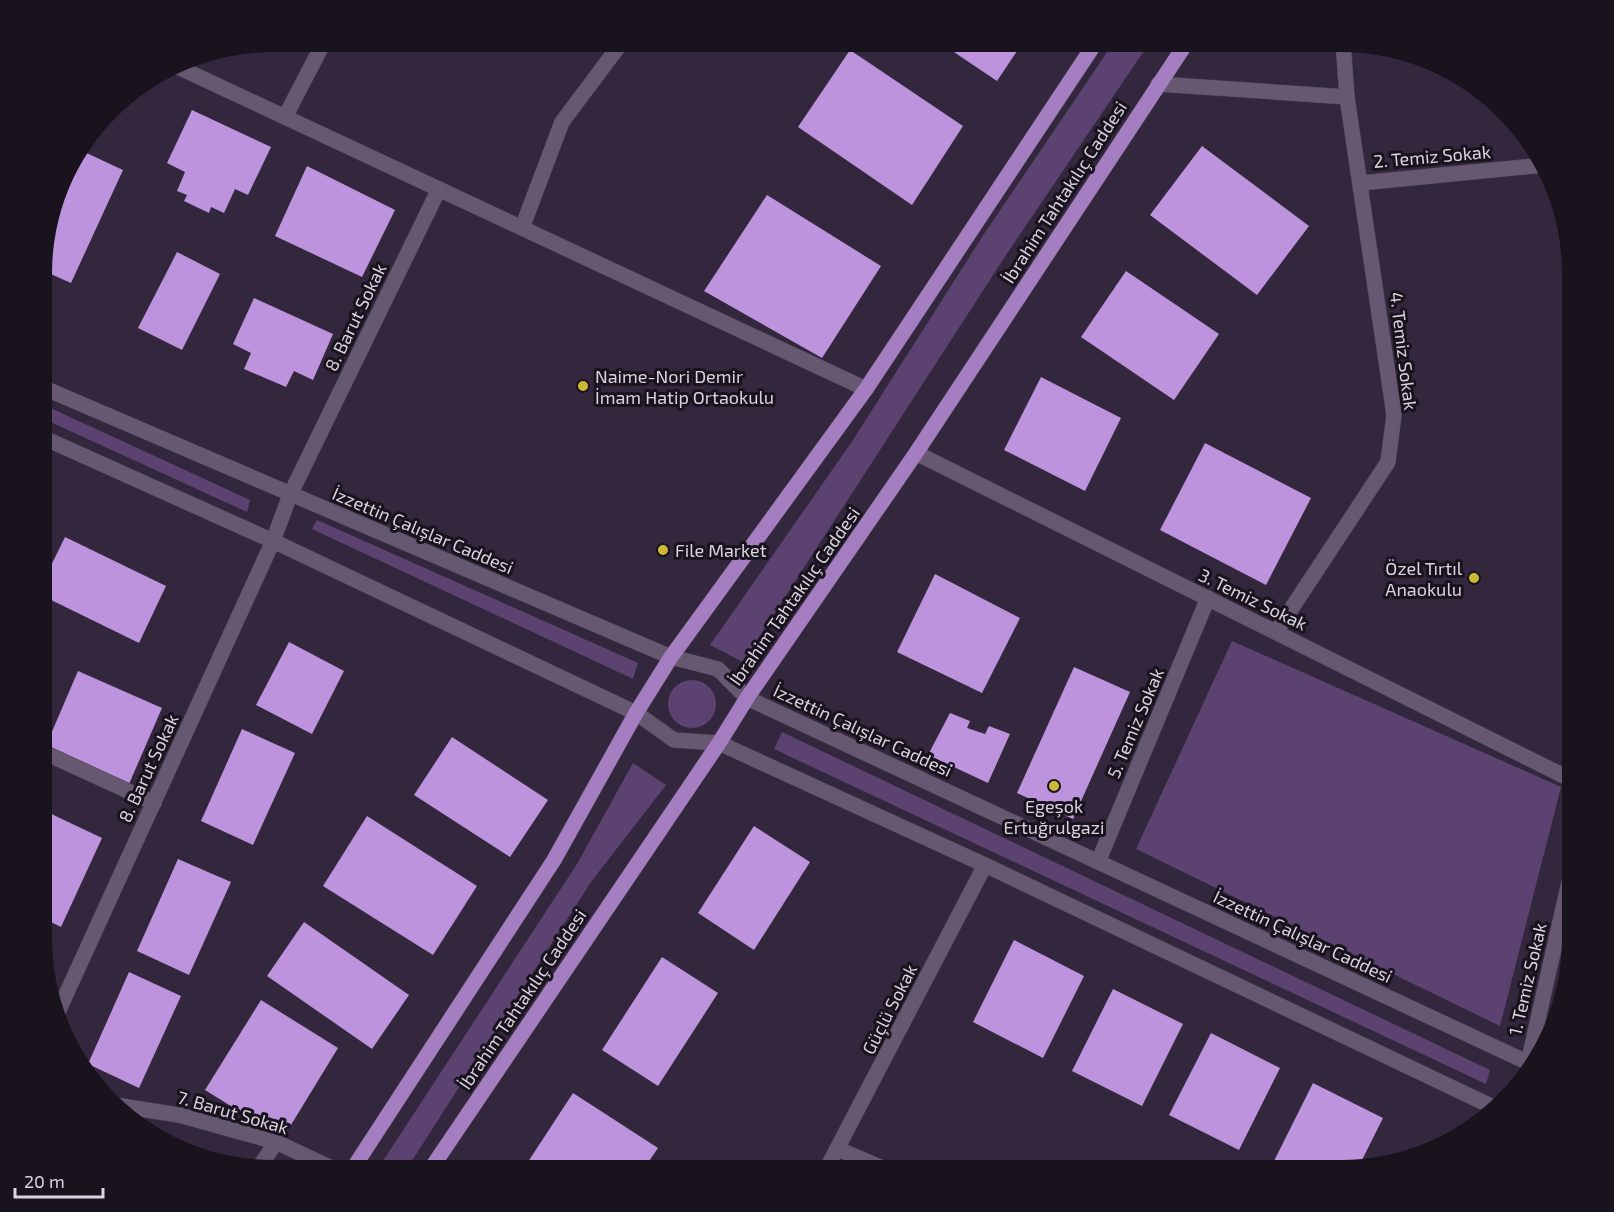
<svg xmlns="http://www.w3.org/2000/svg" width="1614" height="1212" font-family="'Exo 2',sans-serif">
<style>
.green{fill:#5c4271}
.building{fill:#bd93dd}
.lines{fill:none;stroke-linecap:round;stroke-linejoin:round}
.minor-casing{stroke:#4d4355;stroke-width:16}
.tertiary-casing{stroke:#4d4355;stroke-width:16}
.primary-casing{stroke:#4d4355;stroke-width:16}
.minor{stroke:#665871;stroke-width:15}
.tertiary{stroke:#665871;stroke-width:15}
.primary{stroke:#a47ec1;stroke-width:15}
.poi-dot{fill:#ceb837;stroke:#18131d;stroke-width:2}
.labels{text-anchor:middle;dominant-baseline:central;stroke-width:6;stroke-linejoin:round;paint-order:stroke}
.street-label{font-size:18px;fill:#dad3e1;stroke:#18131d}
.poi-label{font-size:18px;fill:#dad3e1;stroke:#18131d;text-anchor:start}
</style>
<rect width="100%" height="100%" fill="#33273d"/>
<g class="green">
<path d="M1114,42H1150L1006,255L743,662L710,645L851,443L984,234Z"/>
<path d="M44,405L250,500L247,512L44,419Z"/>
<path d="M317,520L638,663L633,679L312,529Z"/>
<path d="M1232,641L1561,787L1500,1026L1136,849Z"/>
<circle cx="692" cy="704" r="24"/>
<path d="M782,732L1490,1070L1486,1084L774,749Z"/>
<path d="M633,763L666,785L591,882L406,1170H377L577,864Z"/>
</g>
<g class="building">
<path d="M939,42H1023L997,81Z"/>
<path d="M850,50L963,126L912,205L798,127Z"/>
<path d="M192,110L271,147L248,195L235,189L224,213L211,207L209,213L184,201L187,195L177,191L185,172L167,163Z"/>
<path d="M1202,146L1309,226L1257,295L1150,215Z"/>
<path d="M80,150L123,170L71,283L44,271V243L73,158Z"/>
<path d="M307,166L395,210L362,277L275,236Z"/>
<path d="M767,195L881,266L822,358L704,291Z"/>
<path d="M177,252L220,274L182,350L138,328Z"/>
<path d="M1126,271L1219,334L1174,400L1081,337Z"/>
<path d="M254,298L333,334L313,380L294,371L286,387L244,369L251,353L233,344Z"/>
<path d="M1041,377L1121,418L1085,491L1004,450Z"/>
<path d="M1205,443L1311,498L1266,585L1160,530Z"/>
<path d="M65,537L166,586L139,643L43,596V582Z"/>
<path d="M935,574L1020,618L982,693L897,652Z"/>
<path d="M289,642L344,671L312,734L256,705Z"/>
<path d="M1074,667L1130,692L1073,819L1017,793Z"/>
<path d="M78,671L162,708L129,784L45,748Z"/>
<path d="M950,713L970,721L967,728L985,734L989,726L1010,734L988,783L928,755Z"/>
<path d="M242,729L295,753L253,845L201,821Z"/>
<path d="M452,737L548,800L510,857L414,795Z"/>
<path d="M43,810L102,838L61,927L43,918Z"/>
<path d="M367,816L477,886L433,955L323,886Z"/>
<path d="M754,826L810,862L754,950L698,913Z"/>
<path d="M178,859L231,882L189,975L137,951Z"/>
<path d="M304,922L409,995L372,1049L267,976Z"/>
<path d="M1014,940L1084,976L1043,1058L973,1022Z"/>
<path d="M662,957L718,993L658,1086L602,1050Z"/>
<path d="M129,972L181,996L139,1088L88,1064Z"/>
<path d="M1113,989L1183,1024L1142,1106L1072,1071Z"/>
<path d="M261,1000L338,1048L283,1138L205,1090Z"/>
<path d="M1211,1033L1280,1068L1239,1150L1169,1115Z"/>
<path d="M1313,1083L1383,1118L1359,1166L1340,1170H1282L1272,1165Z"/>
<path d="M573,1093L658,1148L643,1170L524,1168Z"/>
</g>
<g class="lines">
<g class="minor-casing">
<g id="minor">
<path d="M178,67L866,389"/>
<path d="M1158,84L1347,97"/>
<path d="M285,117L324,42"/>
<path d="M1361,183L1544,165"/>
<path d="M522,228L562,122L622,42"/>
<path d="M916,453L1572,780"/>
<path d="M290,495L439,189"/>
<path d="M1276,632L1388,462L1394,415L1347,97L1343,42"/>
<path d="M43,752L154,803"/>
<path d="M1098,862L1208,598"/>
<path d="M58,1012L273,541"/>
<path d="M1528,1063L1572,869"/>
<path d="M115,1105L179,1115L276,1142L336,1170"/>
<path d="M838,1149L887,1170"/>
<path d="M258,1169L276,1142"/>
<path d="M826,1170L985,865"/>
</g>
</g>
<g class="tertiary-casing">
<g id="tertiary">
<path d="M44,388L671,657L718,669L747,698L1531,1064"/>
<path d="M44,438L273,541L636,713L674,740L719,743L985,865L1493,1107"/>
<path d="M273,541L290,495"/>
</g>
</g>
<g class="primary-casing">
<g id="primary">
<path d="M352,1170L554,860L636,713L671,657L866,389L1096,42"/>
<path d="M430,1170L719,743L747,698L916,453L1187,42"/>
</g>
</g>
<use href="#minor" class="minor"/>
<use href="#tertiary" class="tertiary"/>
<use href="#primary" class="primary"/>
</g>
<g class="poi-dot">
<circle cx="583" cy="386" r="6"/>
<circle cx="663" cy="550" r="6"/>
<circle cx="1474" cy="578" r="6"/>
<circle cx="1054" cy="786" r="6"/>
</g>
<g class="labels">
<g class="street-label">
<text transform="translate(1432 156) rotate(-5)">2. Temiz Sokak</text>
<text transform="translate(1064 192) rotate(-57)">İbrahim Tahtakılıç Caddesi</text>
<text transform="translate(355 317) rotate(-64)">8. Barut Sokak</text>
<text transform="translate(1404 351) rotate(83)">4. Temiz Sokak</text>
<text transform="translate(423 530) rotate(23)">İzzettin Çalışlar Caddesi</text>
<text transform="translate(794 596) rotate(-55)">İbrahim Tahtakılıç Caddesi</text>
<text transform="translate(1253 599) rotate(26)">3. Temiz Sokak</text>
<text transform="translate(1135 723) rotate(-67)">5. Temiz Sokak</text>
<text transform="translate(863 730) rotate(25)">İzzettin Çalışlar Caddesi</text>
<text transform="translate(148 768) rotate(-65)">8. Barut Sokak</text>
<text transform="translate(1303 936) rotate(25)">İzzettin Çalışlar Caddesi</text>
<text transform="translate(1527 979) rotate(-77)">1. Temiz Sokak</text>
<text transform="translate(522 999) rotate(-56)">İbrahim Tahtakılıç Caddesi</text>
<text transform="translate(889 1009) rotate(-63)">Güçlü Sokak</text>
<text transform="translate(233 1112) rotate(16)">7. Barut Sokak</text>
</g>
<g class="poi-label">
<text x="595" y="376">Naime-Nori Demir<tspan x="595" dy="21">İmam Hatip Ortaokulu</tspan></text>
<text x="675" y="550">File Market</text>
<text x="1462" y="568" text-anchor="end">Özel Tırtıl<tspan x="1462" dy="21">Anaokulu</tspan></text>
<text x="1054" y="806" text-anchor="middle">Egeşok<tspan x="1054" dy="21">Ertuğrulgazi</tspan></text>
</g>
</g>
<path d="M0 0H1614V1212H0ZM273 52H1341A221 221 0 0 1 1562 273V939A221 221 0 0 1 1341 1160H273A221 221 0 0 1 52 939V273A221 221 0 0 1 273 52Z" fill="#18131d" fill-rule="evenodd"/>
<path d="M15 1188v9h88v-9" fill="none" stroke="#dad3e1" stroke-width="3"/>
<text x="24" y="1188" font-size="18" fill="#dad3e1" stroke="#18131d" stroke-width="4.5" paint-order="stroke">20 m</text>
</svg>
